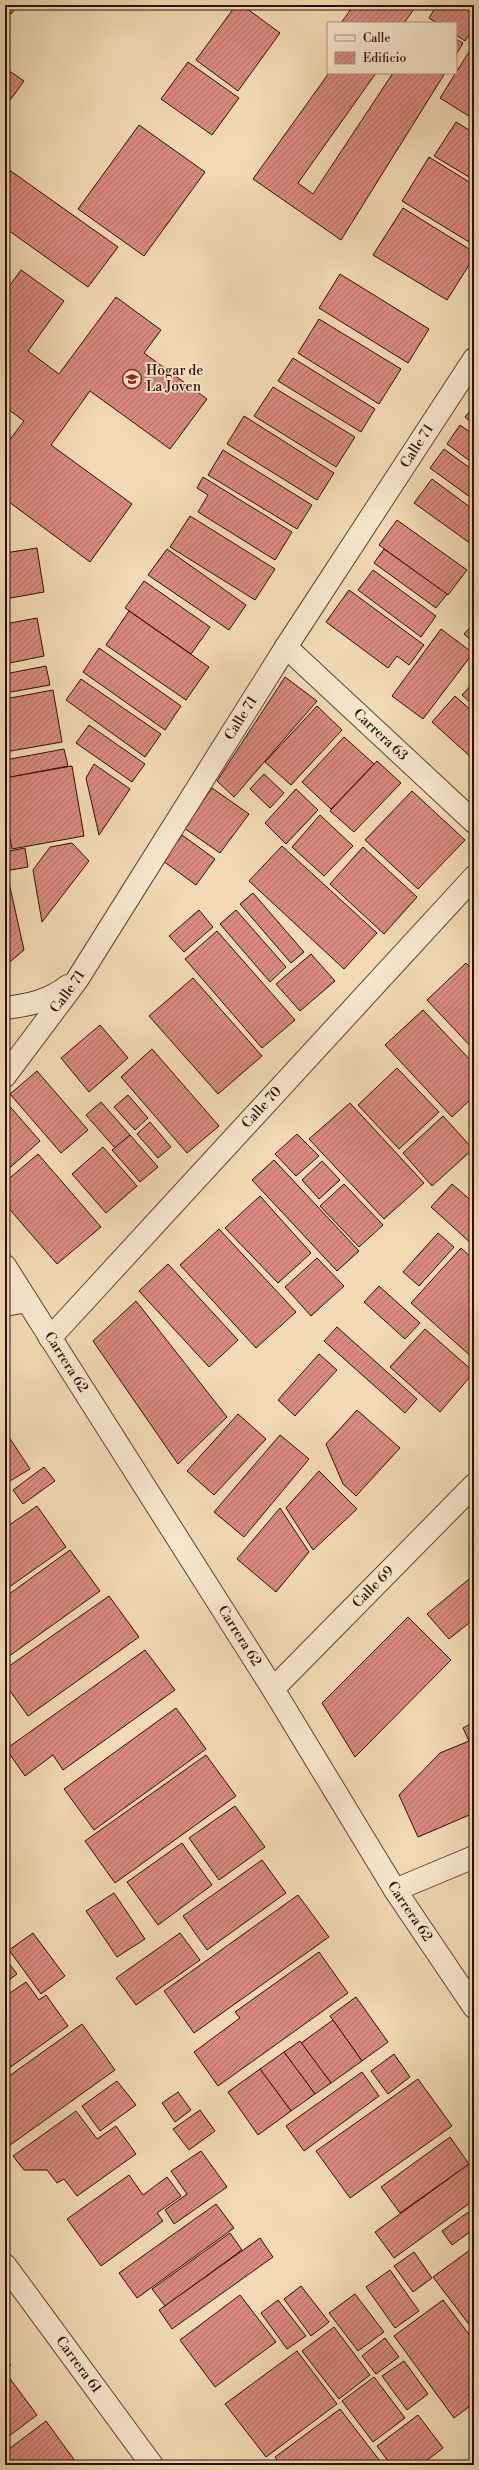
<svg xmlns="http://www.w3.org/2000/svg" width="479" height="2470" font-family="'Libre Bodoni',serif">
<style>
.building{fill:url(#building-hatch);stroke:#2f0e02}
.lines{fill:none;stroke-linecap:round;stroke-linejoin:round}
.minor-casing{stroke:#60412e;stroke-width:24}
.minor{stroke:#f7e8ce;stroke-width:22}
.labels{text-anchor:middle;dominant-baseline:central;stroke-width:3.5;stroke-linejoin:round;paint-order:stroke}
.poi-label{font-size:14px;fill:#2f0e02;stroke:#f7e8ce;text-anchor:start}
.street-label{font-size:14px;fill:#2f0e02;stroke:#f7e8ce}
</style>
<defs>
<pattern id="building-hatch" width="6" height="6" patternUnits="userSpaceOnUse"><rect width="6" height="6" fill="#da8a80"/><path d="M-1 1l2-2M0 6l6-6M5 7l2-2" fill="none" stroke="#b16f67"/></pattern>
</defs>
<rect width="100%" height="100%" fill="#f2dbb4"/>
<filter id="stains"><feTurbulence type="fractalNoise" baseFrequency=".005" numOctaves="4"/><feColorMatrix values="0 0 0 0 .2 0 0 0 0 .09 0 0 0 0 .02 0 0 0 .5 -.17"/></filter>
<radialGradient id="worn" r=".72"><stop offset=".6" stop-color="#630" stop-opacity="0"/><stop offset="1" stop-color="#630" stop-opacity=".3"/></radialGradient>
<g class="building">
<path d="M5,5H18L11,14L5,9Z"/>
<path d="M236,5H242L280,33L238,91L196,60Z"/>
<path d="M354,5H417L404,23H341Z"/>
<path d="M437,5H474V27L465,41L456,35V23H437L429,18Z"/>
<path d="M456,39L463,43L456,55Z"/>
<path d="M474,44V115L472,118L440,98Z"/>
<path d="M188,62L239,98L212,135L161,99Z"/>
<path d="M5,68L24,81L5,107Z"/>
<path d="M329,73H376L298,183L313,194L393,73H445L341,240L253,179Z"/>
<path d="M456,122L474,133V180L434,156Z"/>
<path d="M139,125L205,172L144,256L78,209Z"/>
<path d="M429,157L474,185V245L402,201Z"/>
<path d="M5,167L118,247L88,287L5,228Z"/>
<path d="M403,208L474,252V257L447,300L373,255Z"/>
<path d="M21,270L64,301L28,351L59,374L116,297L161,330L144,353L207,399L170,449L90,391L51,445L132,504L90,562L5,499V446L24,421L5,407V292Z"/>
<path d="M340,274L429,329L408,363L319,308Z"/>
<path d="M319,319L401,369L379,404L298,353Z"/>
<path d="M293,358L375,409L361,432L278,381Z"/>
<path d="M273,387L355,437L336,467L254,416Z"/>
<path d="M474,406V425L465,417Z"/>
<path d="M244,416L334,473L317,500L227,444Z"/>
<path d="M460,425L474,435V464L447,444Z"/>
<path d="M444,449L474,471V500L430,468Z"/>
<path d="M223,450L312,505L297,529L208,475Z"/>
<path d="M203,477L292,532L275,560L198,512L208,495L197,488Z"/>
<path d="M432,479L474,510V546L414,503Z"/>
<path d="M190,516L275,569L255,600L170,547Z"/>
<path d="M397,520L467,570L448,595L379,545Z"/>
<path d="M37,548L44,592L5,599V553Z"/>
<path d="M167,549L246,605L229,630L148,575Z"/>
<path d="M384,549L447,594L436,608L374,563Z"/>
<path d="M373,570L436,616L421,637L358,590Z"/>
<path d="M144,581L210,627L191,654L125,608Z"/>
<path d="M349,590L424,645L409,665L397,656L388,668L326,622Z"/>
<path d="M129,611L209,667L186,700L106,645Z"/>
<path d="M37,618L44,656L5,664V624Z"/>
<path d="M474,623V643L464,634Z"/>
<path d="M441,629L473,653L423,719L392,696Z"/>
<path d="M99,648L181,706L165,730L83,672Z"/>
<path d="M46,666L50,685L5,693V674Z"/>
<path d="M285,677L317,701L234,797L217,781Z"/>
<path d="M81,679L161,734L145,757L66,700Z"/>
<path d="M474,682V706L462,695Z"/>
<path d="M53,690L62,742L5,752V699Z"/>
<path d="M455,696L474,713V760L432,722Z"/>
<path d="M317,706L342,730L291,785L265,762Z"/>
<path d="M89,725L145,764L132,782L76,743Z"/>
<path d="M344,737L374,764L331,809L302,782Z"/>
<path d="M64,749L68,766L5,778V760Z"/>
<path d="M377,761L401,783L354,832L330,811Z"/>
<path d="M94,764L130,789L99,835L86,778Z"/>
<path d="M72,766L84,836L12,849L5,811V778Z"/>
<path d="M264,774L284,793L270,808L250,789Z"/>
<path d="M212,788L249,814L220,853L184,828Z"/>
<path d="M296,789L318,810L286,844L265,823Z"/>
<path d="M412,791L465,840L418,889L365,840Z"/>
<path d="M320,815L353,846L324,876L292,847Z"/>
<path d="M182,835L215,859L196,885L163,861Z"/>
<path d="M72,843L89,861L42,922L33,870L50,847Z"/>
<path d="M282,846L377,933L344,969L249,881Z"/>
<path d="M363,847L417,897L384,934L330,884Z"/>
<path d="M25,848L28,867L5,871V852Z"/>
<path d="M8,878L24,950L5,966V879Z"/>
<path d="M253,893L304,952L291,963L240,904Z"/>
<path d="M199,910L213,927L184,952L169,936Z"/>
<path d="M236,910L286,967L270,982L220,924Z"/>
<path d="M217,931L295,1020L262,1048L185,959Z"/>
<path d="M311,954L335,981L300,1011L276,984Z"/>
<path d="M466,963L474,972V1050L427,1000Z"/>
<path d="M193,978L262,1056L218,1094L149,1016Z"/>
<path d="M423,1010L474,1064V1096L452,1117L385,1045Z"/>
<path d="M100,1025L128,1058L89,1092L61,1058Z"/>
<path d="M152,1049L219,1126L187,1153L121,1077Z"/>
<path d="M397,1068L439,1112L399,1149L358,1105Z"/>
<path d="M37,1071L88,1130L61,1153L10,1094Z"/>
<path d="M128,1095L148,1118L135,1130L114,1107Z"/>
<path d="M6,1102L40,1141L5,1172V1104Z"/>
<path d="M101,1102L130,1135L115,1148L86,1115Z"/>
<path d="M350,1103L424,1183L384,1219L309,1139Z"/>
<path d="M443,1116L473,1149L432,1186L403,1153Z"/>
<path d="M150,1122L171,1147L158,1158L137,1134Z"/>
<path d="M297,1134L319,1156L296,1176L275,1154Z"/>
<path d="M130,1135L158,1167L140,1182L112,1150Z"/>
<path d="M103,1147L137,1186L106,1213L72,1174Z"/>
<path d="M38,1154L101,1227L57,1264L5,1204V1182Z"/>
<path d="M274,1160L359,1251L337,1271L252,1180Z"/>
<path d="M322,1161L340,1180L319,1199L302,1180Z"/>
<path d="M344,1184L383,1225L359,1247L320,1206Z"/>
<path d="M452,1184L474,1203V1246L431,1207Z"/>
<path d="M260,1196L311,1253L278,1283L225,1228Z"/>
<path d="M219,1229L296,1312L256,1348L180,1265Z"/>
<path d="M438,1233L454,1247L419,1286L403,1272Z"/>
<path d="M461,1248L474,1260V1359L411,1303Z"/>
<path d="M317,1258L344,1286L311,1316L285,1287Z"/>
<path d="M168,1264L238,1340L209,1367L139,1291Z"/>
<path d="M379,1286L420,1323L405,1339L364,1302Z"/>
<path d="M136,1301L227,1417L178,1464L93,1341Z"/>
<path d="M337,1327L417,1399L405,1413L324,1341Z"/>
<path d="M425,1329L474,1372L440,1412L390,1367Z"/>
<path d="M319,1354L337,1370L295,1416L278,1400Z"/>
<path d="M357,1410L400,1448L356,1496L343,1484L326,1444Z"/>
<path d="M238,1414L266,1439L214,1495L187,1471Z"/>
<path d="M5,1431L30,1469L5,1484Z"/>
<path d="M280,1435L309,1459L244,1537L214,1512Z"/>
<path d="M44,1467L55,1481L23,1504L13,1490Z"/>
<path d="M319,1471L357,1509L313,1550L286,1508Z"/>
<path d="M37,1506L66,1547L5,1590V1528Z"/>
<path d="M280,1508L309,1552L276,1592L237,1559Z"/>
<path d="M70,1550L100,1591L5,1659V1597Z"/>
<path d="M474,1575V1619L449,1639L427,1614Z"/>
<path d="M109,1596L139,1637L28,1716L5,1684V1669Z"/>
<path d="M408,1617L451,1660L355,1757L322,1703Z"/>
<path d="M145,1650L175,1690L63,1770L53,1755L25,1776L6,1749Z"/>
<path d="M176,1708L206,1749L94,1830L64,1789Z"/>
<path d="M474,1722V1813L418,1837L399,1795L440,1753L469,1741L463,1728Z"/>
<path d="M206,1755L236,1796L115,1883L85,1841Z"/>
<path d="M235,1806L265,1847L219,1880L189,1838Z"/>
<path d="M182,1843L212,1885L158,1925L127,1882Z"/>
<path d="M262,1860L286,1893L207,1950L183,1916Z"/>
<path d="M114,1893L145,1939L117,1957L86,1911Z"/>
<path d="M298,1895L329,1937L194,2033L164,1991Z"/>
<path d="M33,1933L65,1976L41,1994L9,1950Z"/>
<path d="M180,1933L200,1960L136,2005L116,1978Z"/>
<path d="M319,1952L348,1993L218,2086L194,2052L240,2018L235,2012Z"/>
<path d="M5,1958L17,1974L5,1983Z"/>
<path d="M26,1982L39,2000L46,1995L68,2026L5,2071V1992L7,1995Z"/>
<path d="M356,1997L388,2042L362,2061L330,2016Z"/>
<path d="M333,2020L362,2061L331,2083L301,2043Z"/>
<path d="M82,2024L115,2070L6,2148L5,2079Z"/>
<path d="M300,2041L331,2083L315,2094L284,2052Z"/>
<path d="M284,2052L315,2094L291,2111L260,2069Z"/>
<path d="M394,2054L410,2077L388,2094L371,2071Z"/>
<path d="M260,2069L291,2111L258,2135L228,2092Z"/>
<path d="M362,2072L379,2096L304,2151L286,2126Z"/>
<path d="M418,2079L452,2126L350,2198L316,2151Z"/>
<path d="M117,2081L136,2105L100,2131L82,2106Z"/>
<path d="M178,2092L191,2110L175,2122L162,2103Z"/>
<path d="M200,2110L215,2131L189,2150L173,2129Z"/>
<path d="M76,2111L97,2139L116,2126L136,2154L77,2196L64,2179L57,2183L47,2170H24L13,2156Z"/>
<path d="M450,2137L469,2164L400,2213L381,2187Z"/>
<path d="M201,2151L227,2187L174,2224L165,2210L187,2194L171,2171Z"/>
<path d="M469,2164L474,2171V2200L394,2258L375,2232Z"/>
<path d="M129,2175L143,2195L167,2177L181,2196L157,2213L163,2221L101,2266L67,2219Z"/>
<path d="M216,2204L234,2228L137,2298L119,2273Z"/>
<path d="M474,2208V2229L452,2245L442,2231Z"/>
<path d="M230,2233L242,2250L165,2306L152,2289Z"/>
<path d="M260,2238L273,2257L172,2329L159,2310Z"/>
<path d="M474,2247V2331L433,2277Z"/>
<path d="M414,2252L432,2278L413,2292L394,2266Z"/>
<path d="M390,2270L419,2311L395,2328L366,2287Z"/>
<path d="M301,2286L329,2322L311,2336L284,2299Z"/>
<path d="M355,2294L384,2332L358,2351L329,2313Z"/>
<path d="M240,2295L276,2342L215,2387L180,2340Z"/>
<path d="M278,2300L306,2336L287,2349L261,2313Z"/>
<path d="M443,2300L474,2341V2403L454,2418L394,2336Z"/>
<path d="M334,2327L370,2375L339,2399L302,2351Z"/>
<path d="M385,2338L399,2357L376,2374L362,2356Z"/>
<path d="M297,2351L337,2404L266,2457L225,2404Z"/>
<path d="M5,2357L11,2365L5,2369Z"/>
<path d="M404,2361L428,2394L407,2410L382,2376Z"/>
<path d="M8,2376L37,2415L5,2439V2379Z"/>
<path d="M374,2377L405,2418L373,2442L342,2401Z"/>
<path d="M340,2409L383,2465H280L275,2457Z"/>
<path d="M418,2415L443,2448L421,2465H391L377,2446Z"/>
<path d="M46,2421L78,2465H13L5,2452Z"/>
</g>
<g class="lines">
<g class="minor-casing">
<g id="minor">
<path id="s1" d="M286,647L474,822"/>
<path d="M5,1008C29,1005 49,1001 68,986"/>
<path id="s2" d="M5,1076L77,980L286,647L474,359"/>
<path id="s3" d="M5,1266L273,1689L395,1890L474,2007"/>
<path d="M5,1305L27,1301"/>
<path id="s4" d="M50,1338L474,877"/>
<path id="s5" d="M273,1689L474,1485"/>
<path d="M395,1890L474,1857"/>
<path id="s6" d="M5,2265L152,2465"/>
</g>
</g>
<use href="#minor" class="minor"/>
</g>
<defs>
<g id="school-ring" transform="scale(1)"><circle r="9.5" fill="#f7e8ce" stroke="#8f2418" stroke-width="1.5"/><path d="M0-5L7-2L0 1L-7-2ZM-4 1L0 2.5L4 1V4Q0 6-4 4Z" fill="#8f2418"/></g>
</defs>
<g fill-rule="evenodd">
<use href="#school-ring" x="132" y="379"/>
</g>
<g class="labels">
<g class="poi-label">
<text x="146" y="371">Hogar de<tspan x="146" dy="16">La Joven</tspan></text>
</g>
<g class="street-label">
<text stroke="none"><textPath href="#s2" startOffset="753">Calle 71</textPath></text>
<text stroke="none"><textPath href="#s2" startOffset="429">Calle 71</textPath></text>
<text stroke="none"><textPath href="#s1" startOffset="129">Carrera 63</textPath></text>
<text stroke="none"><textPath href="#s2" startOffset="105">Calle 71</textPath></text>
<text stroke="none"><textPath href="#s4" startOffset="313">Calle 70</textPath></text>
<text stroke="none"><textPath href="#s3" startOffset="114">Carrera 62</textPath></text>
<text stroke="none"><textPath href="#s5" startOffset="143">Calle 69</textPath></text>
<text stroke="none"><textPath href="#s3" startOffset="438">Carrera 62</textPath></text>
<text stroke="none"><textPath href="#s3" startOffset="762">Carrera 62</textPath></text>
<text stroke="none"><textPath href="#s6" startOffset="124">Carrera 61</textPath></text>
</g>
</g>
<rect width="479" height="2470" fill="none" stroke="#f2dbb4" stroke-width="20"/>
<rect x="6" y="6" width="467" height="2458" fill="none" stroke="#2f0e02" stroke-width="2"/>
<rect x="10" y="10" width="459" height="2450" fill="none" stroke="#2f0e02"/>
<rect x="327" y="22" width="130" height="52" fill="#f7e8ce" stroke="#a7917c"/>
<rect x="335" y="35" width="20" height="6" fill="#f7e8ce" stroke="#a7917c"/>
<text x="363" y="42" font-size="12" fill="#2f0e02">Calle</text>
<rect x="335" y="52" width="20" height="12" fill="url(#building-hatch)" stroke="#a7917c"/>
<text x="363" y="62" font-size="12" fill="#2f0e02">Edificio</text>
<rect width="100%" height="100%" filter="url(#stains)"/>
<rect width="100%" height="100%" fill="url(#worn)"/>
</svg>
